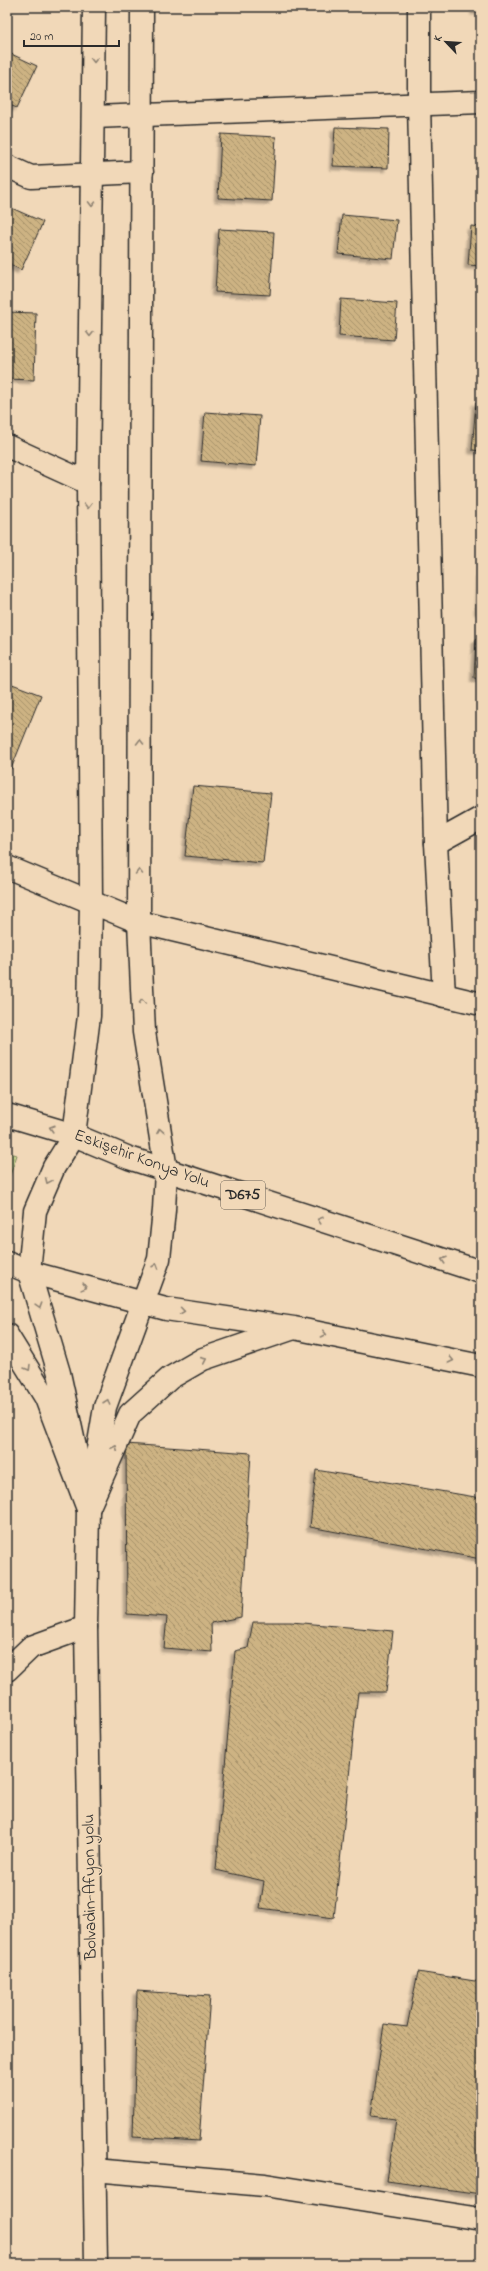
<svg xmlns="http://www.w3.org/2000/svg" width="488" height="2271" font-family="'Indie Flower',sans-serif">
<style>
.grass{fill:url(#grass-dots);stroke:#7c845e}
.building{fill:url(#building-back-hatch);stroke:#2b2b2b;filter:url(#shadow)}
.lines{fill:none;stroke-linecap:round;stroke-linejoin:round}
.minor-casing{stroke:#2b2b2b;stroke-width:25}
.major-casing{stroke:#2b2b2b;stroke-width:25}
.highway-casing{stroke:#2b2b2b;stroke-width:25}
.minor{stroke:#f1d8b8;stroke-width:22}
.major{stroke:#f1d8b8;stroke-width:22}
.highway{stroke:#f1d8b8;stroke-width:22}
.oneway{stroke:#8e8272}
.labels{text-anchor:middle;dominant-baseline:central;stroke-width:3;stroke-linejoin:round;paint-order:stroke}
.shield{fill:#f1d8b8;stroke:#665f55;stroke-width:1}
.shield-label{font-size:16px;font-weight:bold;fill:#2b2b2b}
.street-label{font-size:17px;fill:#2b2b2b;stroke:#f1d8b8}
</style>
<defs>
<pattern id="grass-dots" width="8" height="8" patternUnits="userSpaceOnUse"><rect width="8" height="8" fill="#cede92"/><path d="M2 2h.1M6 6h.1" fill="none" stroke="#b1bf7e" stroke-width="1.8" stroke-linecap="round"/></pattern>
<pattern id="building-back-hatch" width="6" height="6" patternUnits="userSpaceOnUse"><rect width="6" height="6" fill="#cdb383"/><path d="M-1 5l2 2M0 0l6 6M5-1l2 2" fill="none" stroke="#a7926b"/></pattern>
<filter id="shadow"><feDropShadow dx="-3.5" dy="3.5" stdDeviation="1" flood-color="#0004"/></filter>
</defs>
<rect width="100%" height="100%" fill="#f1d8b8"/>
<filter id="ink" filterUnits="userSpaceOnUse"><feTurbulence type="fractalNoise" baseFrequency=".025" numOctaves="2"/><feDisplacementMap in="SourceGraphic" scale="8" xChannelSelector="R" yChannelSelector="G"/><feConvolveMatrix kernelMatrix="1 2 1 2 8 2 1 2 1" color-interpolation-filters="sRGB"/></filter>
<g filter="url(#ink)">
<path class="grass" d="M7,1152L17,1155L7,1184Z"/>
<g class="building">
<path d="M475,7H481V11H474Z"/>
<path d="M7,52L37,66L17,108L7,104Z"/>
<path d="M335,127L389,129L388,168L333,166Z"/>
<path d="M221,134L276,137L272,201L218,198Z"/>
<path d="M7,206L43,222L21,270L7,263Z"/>
<path d="M342,215L397,220L393,259L338,254Z"/>
<path d="M471,226L481,227V266L468,265Z"/>
<path d="M219,229L274,232L270,295L215,292Z"/>
<path d="M341,299L397,303L394,340L339,336Z"/>
<path d="M7,312L36,313L34,380L7,379Z"/>
<path d="M476,402H481V451L472,450Z"/>
<path d="M205,412L260,416L256,466L201,461Z"/>
<path d="M480,573H481V611H478Z"/>
<path d="M476,639H481V679L474,678Z"/>
<path d="M7,682L41,695L11,769L7,768Z"/>
<path d="M193,786L271,793L263,863L185,856Z"/>
<path d="M126,1444L251,1453L241,1617L211,1623L212,1652L164,1648L167,1617L127,1614Z"/>
<path d="M316,1470L481,1498V1559L310,1527Z"/>
<path d="M253,1622H291L393,1631L386,1692H358L334,1918L260,1908L264,1881L216,1870L235,1651L248,1648Z"/>
<path d="M418,1972L481,1982V2194L387,2181L396,2119L371,2116L384,2024L407,2027Z"/>
<path d="M137,1991L210,1996L199,2141L133,2137Z"/>
</g>
<g class="lines">
<g class="minor-casing">
<g id="minor">
<path d="M419,7V103L436,843L444,996"/>
<path d="M94,117L481,102"/>
<path d="M7,166L31,177L142,172"/>
<path d="M7,446L88,483"/>
<path d="M436,843L481,818"/>
<path d="M7,867L139,922L481,1004"/>
<path d="M7,1670L31,1647L86,1627"/>
<path d="M94,2170L265,2185L481,2219"/>
</g>
</g>
<g class="major-casing">
<g id="major">
<path d="M79,1466L59,1373L29,1272L35,1211L54,1167L74,1135L89,1016L91,902L88,483L94,7"/>
<path d="M96,2264L86,1627L88,1509L105,1407L159,1259L164,1210L166,1170L144,1032L139,922L142,7"/>
</g>
</g>
<g class="highway-casing">
<g id="highway">
<path d="M7,1115L74,1135L129,1158L481,1272"/>
<path d="M7,1263L29,1272L166,1309L294,1328L481,1366"/>
<path d="M7,1335L46,1398L88,1509"/>
<path d="M88,1509L130,1414L170,1378L203,1359L291,1329"/>
</g>
</g>
<use href="#minor" class="minor"/>
<use href="#major" class="major"/>
<use href="#highway" class="highway"/>
</g>
<defs><path id="oneway-chevron" d="M-2-3.5L2.5 0L-2 3.5" fill="none" stroke-width="1.6" stroke-linecap="round" stroke-linejoin="round"/></defs>
<g class="oneway">
<use href="#oneway-chevron" transform="translate(94 60) rotate(90)"/>
<use href="#oneway-chevron" transform="translate(92 204) rotate(91)"/>
<use href="#oneway-chevron" transform="translate(90 334) rotate(91)"/>
<use href="#oneway-chevron" transform="translate(88 506) rotate(90)"/>
<use href="#oneway-chevron" transform="translate(140 742) rotate(-90)"/>
<use href="#oneway-chevron" transform="translate(139 872) rotate(-90)"/>
<use href="#oneway-chevron" transform="translate(142 1002) rotate(-92)"/>
<use href="#oneway-chevron" transform="translate(52 1128) rotate(-163)"/>
<use href="#oneway-chevron" transform="translate(160 1131) rotate(-99)"/>
<use href="#oneway-chevron" transform="translate(48 1181) rotate(114)"/>
<use href="#oneway-chevron" transform="translate(320 1220) rotate(-162)"/>
<use href="#oneway-chevron" transform="translate(444 1260) rotate(-162)"/>
<use href="#oneway-chevron" transform="translate(156 1266) rotate(-71)"/>
<use href="#oneway-chevron" transform="translate(84 1287) rotate(15)"/>
<use href="#oneway-chevron" transform="translate(39 1306) rotate(73)"/>
<use href="#oneway-chevron" transform="translate(182 1311) rotate(8)"/>
<use href="#oneway-chevron" transform="translate(324 1334) rotate(12)"/>
<use href="#oneway-chevron" transform="translate(204 1360) rotate(-24)"/>
<use href="#oneway-chevron" transform="translate(451 1360) rotate(12)"/>
<use href="#oneway-chevron" transform="translate(28 1368) rotate(59)"/>
<use href="#oneway-chevron" transform="translate(107 1402) rotate(-71)"/>
<use href="#oneway-chevron" transform="translate(115 1448) rotate(-66)"/>
</g>
</g>
<g class="labels">
<rect class="shield" x="221" y="1181" width="44" height="28" rx="3"/>
<g class="shield-label">
<text x="243" y="1195">D675</text>
</g>
<g class="street-label">
<text transform="translate(142 1159) rotate(20)">Eskişehir Konya Yolu</text>
<text transform="translate(90 1887) rotate(-91)">Bolvadin-Afyon yolu</text>
</g>
</g>
<rect width="488" height="2271" fill="none" stroke="#f1d8b8" stroke-width="24"/>
<rect x="12" y="12" width="464" height="2247" fill="none" stroke="#2b2b2b" stroke-width="1.5" filter="url(#ink)"/>
<g transform="translate(446 42) rotate(295)" stroke="#f1d8b8" stroke-width="3" paint-order="stroke">
<path d="M0-3L7 15L0 10L-7 15Z" fill="#2b2b2b"/>
<text y="-6" font-size="11" font-weight="bold" text-anchor="middle" fill="#2b2b2b">K</text>
</g>
<path d="M24 40v6h95v-6" fill="none" stroke="#2b2b2b" stroke-width="2"/>
<text x="30" y="40" font-size="12" fill="#2b2b2b" stroke="#f1d8b8" stroke-width="3" paint-order="stroke">20 m</text>
</svg>
